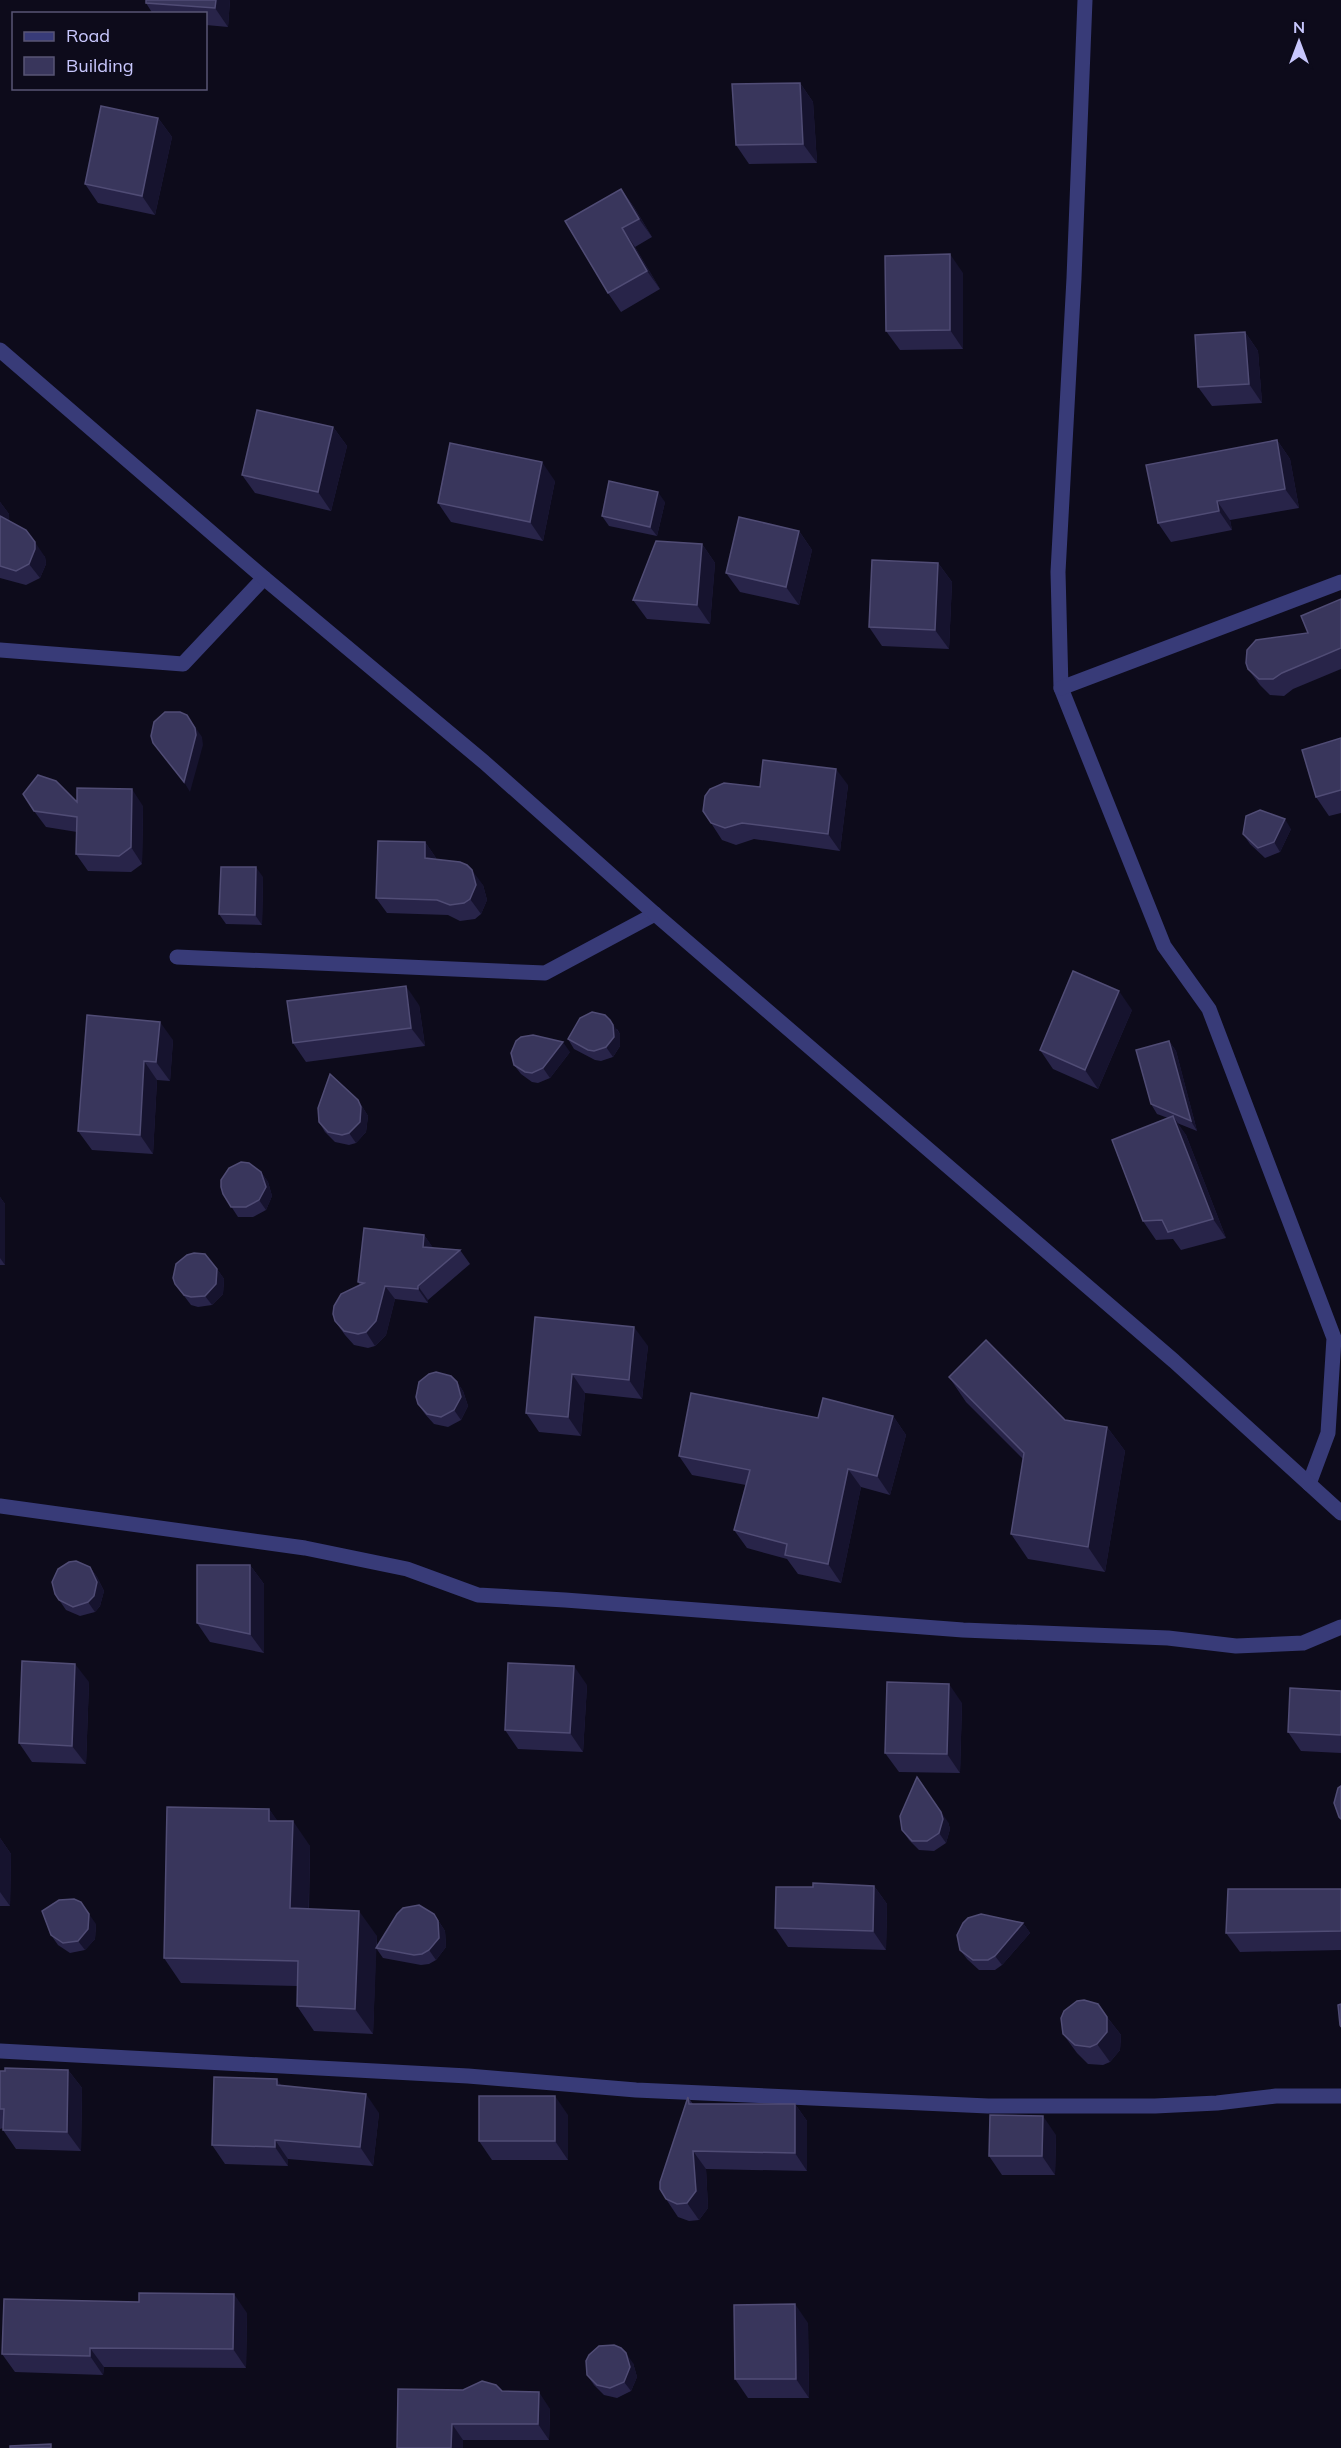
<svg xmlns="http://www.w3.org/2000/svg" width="1341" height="2448" font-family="Mulish,sans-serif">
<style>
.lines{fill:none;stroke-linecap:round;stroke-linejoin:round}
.minor{stroke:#383b78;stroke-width:15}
.tertiary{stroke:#383b78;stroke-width:15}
.wall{fill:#282449}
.shaded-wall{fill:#16132e}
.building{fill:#39365c;stroke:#504c75;stroke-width:1.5}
</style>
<rect width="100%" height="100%" fill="#0d0b1b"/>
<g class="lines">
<g class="minor">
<path d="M1085,0L1074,278L1058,572L1061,688L1164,946L1209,1009L1334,1338L1328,1433L1309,1484"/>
<path d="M0,650L183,664L264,578"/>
<path d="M1061,688L1341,582"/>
<path d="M177,957L545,973L655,914"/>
<path d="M0,1506L305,1548L407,1569L478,1595L565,1600L963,1630L1168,1638L1236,1646L1303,1643L1341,1627"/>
<path d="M0,2051L468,2076L636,2090L988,2106H1155L1217,2103L1276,2096H1341"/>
</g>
<path class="tertiary" d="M0,350L264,578L484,762L655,914L1174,1361L1341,1513"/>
</g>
<g class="wall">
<path d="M230,0L228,27L206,25V14H153L146,3Z"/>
<path d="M800,83L813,102L817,163L749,164L736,145Z"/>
<path d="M158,118L172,137L155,215L98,203L85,184Z"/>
<path d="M621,189L634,207L652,237L635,247L660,289L621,312L608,293Z"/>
<path d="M963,273V349L900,350L886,331Z"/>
<path d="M1245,332L1258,351L1262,403L1212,406L1198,387Z"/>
<path d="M333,427L347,446L331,511L255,493L242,475Z"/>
<path d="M1277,440L1290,459L1299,508L1230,520L1232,530L1171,542L1158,523Z"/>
<path d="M555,481L543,541L451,522L438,503Z"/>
<path d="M0,502L9,514V521L45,557L46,564L40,578L26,585L0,578Z"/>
<path d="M665,502L657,536L609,526L602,516Z"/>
<path d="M799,531L812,550L799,605L740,592L726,573Z"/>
<path d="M702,544L715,563L710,624L647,619L633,600Z"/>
<path d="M938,563L952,582L949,649L882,646L869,627Z"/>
<path d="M1341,599V669L1293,689L1284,696L1270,695L1260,685L1248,669L1308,633Z"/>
<path d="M1341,738V813L1329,816L1316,797Z"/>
<path d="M848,785L840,851L754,839L736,845L722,840L711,823L760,787Z"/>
<path d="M77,802L143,806L142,864L131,872L88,871L76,854L77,832L46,827L34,811Z"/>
<path d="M1291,829L1280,852L1265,858L1250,844L1243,834Z"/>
<path d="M425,842L436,858V859L483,885L487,900L481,914L475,919L460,921L448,915L387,913L376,898Z"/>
<path d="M263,877L262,925L226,924L219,914Z"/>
<path d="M419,1005L425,1046L306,1062L293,1043Z"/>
<path d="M1132,1010L1098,1089L1053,1069L1040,1050Z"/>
<path d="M87,1015L173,1040L170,1081L157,1080L153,1154L92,1150L78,1131Z"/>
<path d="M617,1029L620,1034V1046L613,1057L601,1061L595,1060L574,1049L568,1039Z"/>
<path d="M1169,1041L1176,1051L1197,1131L1177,1123L1186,1135L1226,1238L1181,1250L1173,1239L1156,1240L1143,1221L1168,1118L1157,1114L1151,1104Z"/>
<path d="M570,1052L550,1078L538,1083L532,1082L521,1074L514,1065Z"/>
<path d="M358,1100L368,1116L366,1132L356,1143L349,1145L335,1142L325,1132L319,1122Z"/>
<path d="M261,1172L268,1182L272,1196L266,1210L253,1217H238L223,1194Z"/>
<path d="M0,1197L5,1204V1265H0Z"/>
<path d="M424,1235L433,1248L460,1250L470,1264L428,1300V1303L395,1299L386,1335L375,1346L368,1348L354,1345L345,1335L335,1321L360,1285L358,1282Z"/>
<path d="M217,1269L224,1279L223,1294L212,1305L198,1307L191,1305L175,1284Z"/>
<path d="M535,1317L648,1346L642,1399L585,1393L581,1436L539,1432L526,1413Z"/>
<path d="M949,1377L1065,1420L1107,1427L1125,1451L1105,1572L1028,1559L1011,1534L1023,1459L966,1402Z"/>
<path d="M457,1382L463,1391L468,1406L461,1420L448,1427L434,1424L425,1414L418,1404Z"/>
<path d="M893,1416L906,1435L890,1495L861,1487L841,1583L798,1574L787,1559L747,1548L734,1530L746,1485L692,1475L679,1456L818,1418Z"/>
<path d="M250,1565L264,1584V1653L210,1642L197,1623Z"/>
<path d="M90,1567L97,1577L104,1591L100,1606L95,1612L80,1616L66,1610L55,1594Z"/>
<path d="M89,1682L86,1764L32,1762L19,1743Z"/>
<path d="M587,1685L583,1752L518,1749L505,1730Z"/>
<path d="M1341,1691V1753L1301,1751L1288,1732Z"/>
<path d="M962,1703L960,1773L899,1772L885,1753Z"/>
<path d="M269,1809L277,1821L310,1846L309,1909L377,1936V1947L434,1914L445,1931L446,1947L436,1960L429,1964L421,1965L383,1958L376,1948L373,2034L314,2031L297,2006V1986L181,1983L164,1958Z"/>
<path d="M948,1822L950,1829L946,1843L934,1851L919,1850L909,1840L902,1830Z"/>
<path d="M0,1838L11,1854L10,1906H0Z"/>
<path d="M874,1886L887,1904L886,1950L788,1947L775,1928L813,1887Z"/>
<path d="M1341,1889V1950L1240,1952L1226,1933Z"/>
<path d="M1023,1923L1030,1933L1002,1965L995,1970H979L967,1959L960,1950Z"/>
<path d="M96,1924L95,1939L85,1950L70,1953L58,1945L51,1935Z"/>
<path d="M1107,2017L1121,2035L1120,2050L1110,2062L1103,2065L1088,2064L1077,2053L1063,2034Z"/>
<path d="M68,2070L82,2088L81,2151L16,2149L3,2130V2128L0,2129V2071Z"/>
<path d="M282,2086L379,2113L373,2166L288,2159V2166L225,2164L212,2145Z"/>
<path d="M688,2097L693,2104H795L807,2121V2171L706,2169L708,2208L699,2220L689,2221L678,2217L666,2199Z"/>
<path d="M568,2115V2160H492L479,2141Z"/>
<path d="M1056,2135L1055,2175H1002L989,2156Z"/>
<path d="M247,2313L246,2368L104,2367L103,2375L15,2372L2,2354Z"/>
<path d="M808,2323L809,2398H748L735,2379Z"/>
<path d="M633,2363L637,2377L631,2391L617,2398L604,2395L594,2385L587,2375Z"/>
<path d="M502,2391L550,2409L549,2440H463L397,2448Z"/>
</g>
<g class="shaded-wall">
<path d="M216,0H230L228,27L215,8Z"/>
<path d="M800,83L813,102L817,163L803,144Z"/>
<path d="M158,118L172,137L155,215L142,196Z"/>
<path d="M621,189L634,207L652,237L639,219Z"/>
<path d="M622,228L635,247L660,289L647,271Z"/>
<path d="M950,254L963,273V349L950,330Z"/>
<path d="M1245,332L1258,351L1262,403L1249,384Z"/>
<path d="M333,427L347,446L331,511L318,492Z"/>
<path d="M1277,440L1290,459L1299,508L1285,489Z"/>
<path d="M542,462L555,481L543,541L530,522Z"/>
<path d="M658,492L665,502L657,536L650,527Z"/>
<path d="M1217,501L1230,520L1232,530L1219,511Z"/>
<path d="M0,502L9,514L10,531L0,517Z"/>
<path d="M799,531L812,550L799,605L786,587Z"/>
<path d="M35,542L45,557L46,564L40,578L29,564Z"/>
<path d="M702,544L715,563L710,624L697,605Z"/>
<path d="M938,563L952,582L949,649L935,630Z"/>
<path d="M187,715L202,737L203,745L190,792L184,782Z"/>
<path d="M836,769L848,785L840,851L828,834Z"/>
<path d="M132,789L143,806L142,864L131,847Z"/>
<path d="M1285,819L1291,829L1280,852L1274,842Z"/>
<path d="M425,842L436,858V874L425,858Z"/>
<path d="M256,867L263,877L262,925L255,915Z"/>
<path d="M472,870L483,885L487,900L481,914L470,899Z"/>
<path d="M406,986L419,1005L425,1046L411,1028Z"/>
<path d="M1119,991L1132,1010L1098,1089L1085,1070Z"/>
<path d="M610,1020L620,1034V1046L613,1057L606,1047Z"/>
<path d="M160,1022L173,1040L170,1081L156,1062Z"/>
<path d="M1169,1041L1176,1051L1197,1131L1191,1121Z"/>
<path d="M563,1042L570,1052L550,1078L543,1068Z"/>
<path d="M144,1061L157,1080L153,1154L140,1135Z"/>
<path d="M358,1100L368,1116L366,1132L356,1143L349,1133Z"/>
<path d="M1173,1116L1186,1135L1226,1238L1213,1219Z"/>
<path d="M261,1172L268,1182L272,1196L266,1210L259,1200Z"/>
<path d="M0,1197L5,1204V1265L0,1258Z"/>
<path d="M424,1235L434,1249L423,1247Z"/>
<path d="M217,1269L224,1279L223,1294L212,1305L205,1296Z"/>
<path d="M385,1286L395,1299L386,1335L375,1346L366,1332Z"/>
<path d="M418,1286L428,1300V1303L418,1289Z"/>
<path d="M634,1327L648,1346L642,1399L629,1380Z"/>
<path d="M572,1374L585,1393L581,1436L568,1417Z"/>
<path d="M457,1382L463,1391L468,1406L461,1420L454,1410Z"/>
<path d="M893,1416L906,1435L890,1495L877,1476Z"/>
<path d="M1107,1427L1125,1451L1105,1572L1088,1547Z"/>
<path d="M848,1469L861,1487L841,1583L828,1564Z"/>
<path d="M250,1565L264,1584V1653L250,1634Z"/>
<path d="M90,1567L97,1577L104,1591L100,1606L95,1612L88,1602Z"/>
<path d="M75,1664L89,1682L86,1764L72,1746Z"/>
<path d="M574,1666L587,1685L583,1752L570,1733Z"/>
<path d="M949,1684L962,1703L960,1773L947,1754Z"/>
<path d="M917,1777L948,1822L950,1829L946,1843L939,1833Z"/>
<path d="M269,1809L287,1834L269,1821Z"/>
<path d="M293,1821L310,1846L308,1933L290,1908Z"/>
<path d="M0,1838L11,1854L10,1906L0,1892Z"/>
<path d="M874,1886L887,1904L886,1950L873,1931Z"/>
<path d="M359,1911L377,1936L373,2034L355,2009Z"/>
<path d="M89,1914L96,1924L95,1939L85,1950L78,1941Z"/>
<path d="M434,1914L445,1931L446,1947L436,1960L429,1950Z"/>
<path d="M1023,1923L1030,1933L1002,1965L995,1956Z"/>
<path d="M1107,2017L1121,2035L1120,2050L1110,2062L1097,2044Z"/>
<path d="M68,2070L82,2088L81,2151L67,2132Z"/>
<path d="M277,2079L290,2098L277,2085Z"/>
<path d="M366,2094L379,2113L373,2166L360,2147Z"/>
<path d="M555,2096L568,2115V2160L555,2141Z"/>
<path d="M795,2104L807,2121V2171L795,2153Z"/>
<path d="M1043,2116L1056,2135L1055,2175L1042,2156Z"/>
<path d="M275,2140L288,2159V2166L275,2147Z"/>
<path d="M693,2151L706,2169L708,2208L699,2220L687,2203Z"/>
<path d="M234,2294L247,2313L246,2368L233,2349Z"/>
<path d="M795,2304L808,2323L809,2398L796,2379Z"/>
<path d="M90,2348L104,2367L103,2375L90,2356Z"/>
<path d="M626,2353L633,2363L637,2377L631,2391L624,2382Z"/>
<path d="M539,2392L550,2409L549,2440L538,2424Z"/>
<path d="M452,2424L463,2440V2448H451Z"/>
</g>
<g class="building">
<path d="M146,0H216L215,8L146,3Z"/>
<path d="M800,83L803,144L736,145L732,84Z"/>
<path d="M101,106L158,118L142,196L85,184Z"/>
<path d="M621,189L639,219L622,228L647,271L608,293L565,221Z"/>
<path d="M950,254V330L886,331L885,256Z"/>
<path d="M1245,332L1249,384L1198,387L1195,335Z"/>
<path d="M257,410L333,427L318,492L242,475Z"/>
<path d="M1277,440L1285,489L1217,501L1219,511L1158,523L1146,465Z"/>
<path d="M450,443L542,462L530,522L438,503Z"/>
<path d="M609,481L658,492L650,527L602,516Z"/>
<path d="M0,516L26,530L35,542V549L29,564L16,571L0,566Z"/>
<path d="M739,517L799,531L786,587L726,573Z"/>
<path d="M656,541L702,544L697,605L633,600Z"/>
<path d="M872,560L938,563L935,630L869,627Z"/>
<path d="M1341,599V648L1282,673L1273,679H1259L1248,669L1246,663L1247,650L1256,640L1308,633L1301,616Z"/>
<path d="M165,712H180L187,715L195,728L196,735L184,782L153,743L151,736L154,722Z"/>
<path d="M1341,738V790L1316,797L1302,750Z"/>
<path d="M763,760L836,769L828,834L742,823L725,828L711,823L703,811L705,796L710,789L724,783L760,787Z"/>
<path d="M38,775L56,781L77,802V788L132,789L131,847L119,856L76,854L77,817L34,811L23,794Z"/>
<path d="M1260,810L1285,819L1274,842L1258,848L1243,834L1246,816Z"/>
<path d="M378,841L425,842V858L460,862L467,865L472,870L476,885L470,899L464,903L450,905L437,900L376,898Z"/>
<path d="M221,867H256L255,915L219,914Z"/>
<path d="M1073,971L1119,991L1085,1070L1040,1050Z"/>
<path d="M406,986L411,1028L293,1043L287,1001Z"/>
<path d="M592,1012L605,1015L610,1020L613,1025L614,1037L606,1047L594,1051L588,1050L568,1039L580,1018Z"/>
<path d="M87,1015L160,1022L156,1062L144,1061L140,1135L78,1131Z"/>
<path d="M533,1035L563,1042L543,1068L532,1073L525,1072L514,1065L511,1053L516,1041L521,1037Z"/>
<path d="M1169,1041L1191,1121L1151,1104L1136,1050Z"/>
<path d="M330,1074L358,1100L361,1107L360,1122L349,1133L342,1135L328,1132L319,1122L318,1108Z"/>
<path d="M1173,1116L1213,1219L1168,1232L1162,1220L1143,1221L1112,1140Z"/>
<path d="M241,1162L249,1163L261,1172L266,1187L259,1200L246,1207H231L223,1194L221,1187V1180L229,1168Z"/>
<path d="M364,1228L424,1235L423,1247L460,1250L418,1286V1289L385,1286L376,1321L366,1332L358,1334L344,1331L335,1321L333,1314L334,1306L341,1294L364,1283L358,1282Z"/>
<path d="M194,1253L205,1254L217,1269L216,1284L205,1296L191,1297L184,1295L175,1284L173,1278L176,1264L187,1255Z"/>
<path d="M535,1317L634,1327L629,1380L572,1374L568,1417L526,1413Z"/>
<path d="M986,1340L1065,1420L1107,1427L1088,1547L1011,1534L1024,1453L949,1377Z"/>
<path d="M436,1372L451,1376L457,1382L461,1397L454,1410L441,1417L427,1414L418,1404L416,1397L419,1382L429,1374Z"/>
<path d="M691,1393L818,1418L823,1398L893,1416L877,1476L848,1469L828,1564L785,1555L787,1544L734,1530L750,1470L679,1456Z"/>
<path d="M76,1561L90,1567L97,1582L94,1596L88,1602L73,1607L59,1600L55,1594L52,1582L58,1569L69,1562Z"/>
<path d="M197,1565H250V1634L197,1623Z"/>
<path d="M22,1661L75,1664L72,1746L19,1743Z"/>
<path d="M508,1663L574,1666L570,1733L505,1730Z"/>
<path d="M887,1682L949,1684L947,1754L885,1753Z"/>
<path d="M1290,1688L1341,1691V1735L1288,1732Z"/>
<path d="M917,1777L941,1812L943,1819L939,1833L927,1841H912L902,1830L900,1816Z"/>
<path d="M1341,1786V1819L1339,1817L1334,1803L1338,1788Z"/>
<path d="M167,1807L269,1809V1821H293L290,1908L359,1911L355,2009L297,2006L298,1961L164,1958Z"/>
<path d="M813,1883L874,1886L873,1931L775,1928L776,1887H813Z"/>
<path d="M1228,1889H1341V1931L1226,1933Z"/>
<path d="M74,1899L81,1902L89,1914L88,1929L78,1941L63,1943L51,1935L42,1911L59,1900Z"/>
<path d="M419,1905L434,1914L438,1921L439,1938L429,1950L422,1954L414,1955L376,1948L397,1914L403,1908Z"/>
<path d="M981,1914L1023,1923L995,1956L988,1960H973L960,1950L957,1935L963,1923L968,1918Z"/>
<path d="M1084,2000L1098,2004L1107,2017V2032L1097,2044L1090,2047L1075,2045L1063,2034L1061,2018L1064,2011L1077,2001Z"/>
<path d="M1341,2004V2027L1340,2025L1338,2005Z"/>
<path d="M5,2068L68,2070L67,2132L3,2130L4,2109H0V2071H5Z"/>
<path d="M214,2077L277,2079V2085L366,2094L360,2147L275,2140V2147L212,2145Z"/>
<rect x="479" y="2096" width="76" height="45"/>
<path d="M688,2097L689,2104H795V2153L693,2151L696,2191L687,2203L677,2204L666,2199L660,2189V2182Z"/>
<path d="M990,2115L1043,2116L1042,2156H989Z"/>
<path d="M139,2293L234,2294L233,2349L90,2348V2356L2,2354L4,2299L139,2302Z"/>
<path d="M795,2304L796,2379H735L734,2305Z"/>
<path d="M614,2345L621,2348L626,2353L630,2367L624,2382L610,2388L597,2385L587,2375L586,2361L589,2355L599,2346Z"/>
<path d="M482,2381L496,2385L502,2391L539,2392L538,2424H452L451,2448H397L398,2389L463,2390Z"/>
<path d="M51,2444V2448H10V2446Z"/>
</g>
<rect x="12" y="12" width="195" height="78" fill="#0d0b1b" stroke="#585675" stroke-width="1.5"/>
<rect x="24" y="32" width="30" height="9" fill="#383b78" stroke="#585675" stroke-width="1.5"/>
<text x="66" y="42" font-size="18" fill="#c8c7fd">Road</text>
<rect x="24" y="57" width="30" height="18" fill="#39365c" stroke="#585675" stroke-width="1.5"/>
<text x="66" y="72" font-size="18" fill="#c8c7fd">Building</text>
<g transform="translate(1299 42)" stroke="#0d0b1b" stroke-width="4.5" paint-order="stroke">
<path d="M0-4.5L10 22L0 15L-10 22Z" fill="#c8c7fd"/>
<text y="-9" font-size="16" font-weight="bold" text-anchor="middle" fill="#c8c7fd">N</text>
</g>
</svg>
